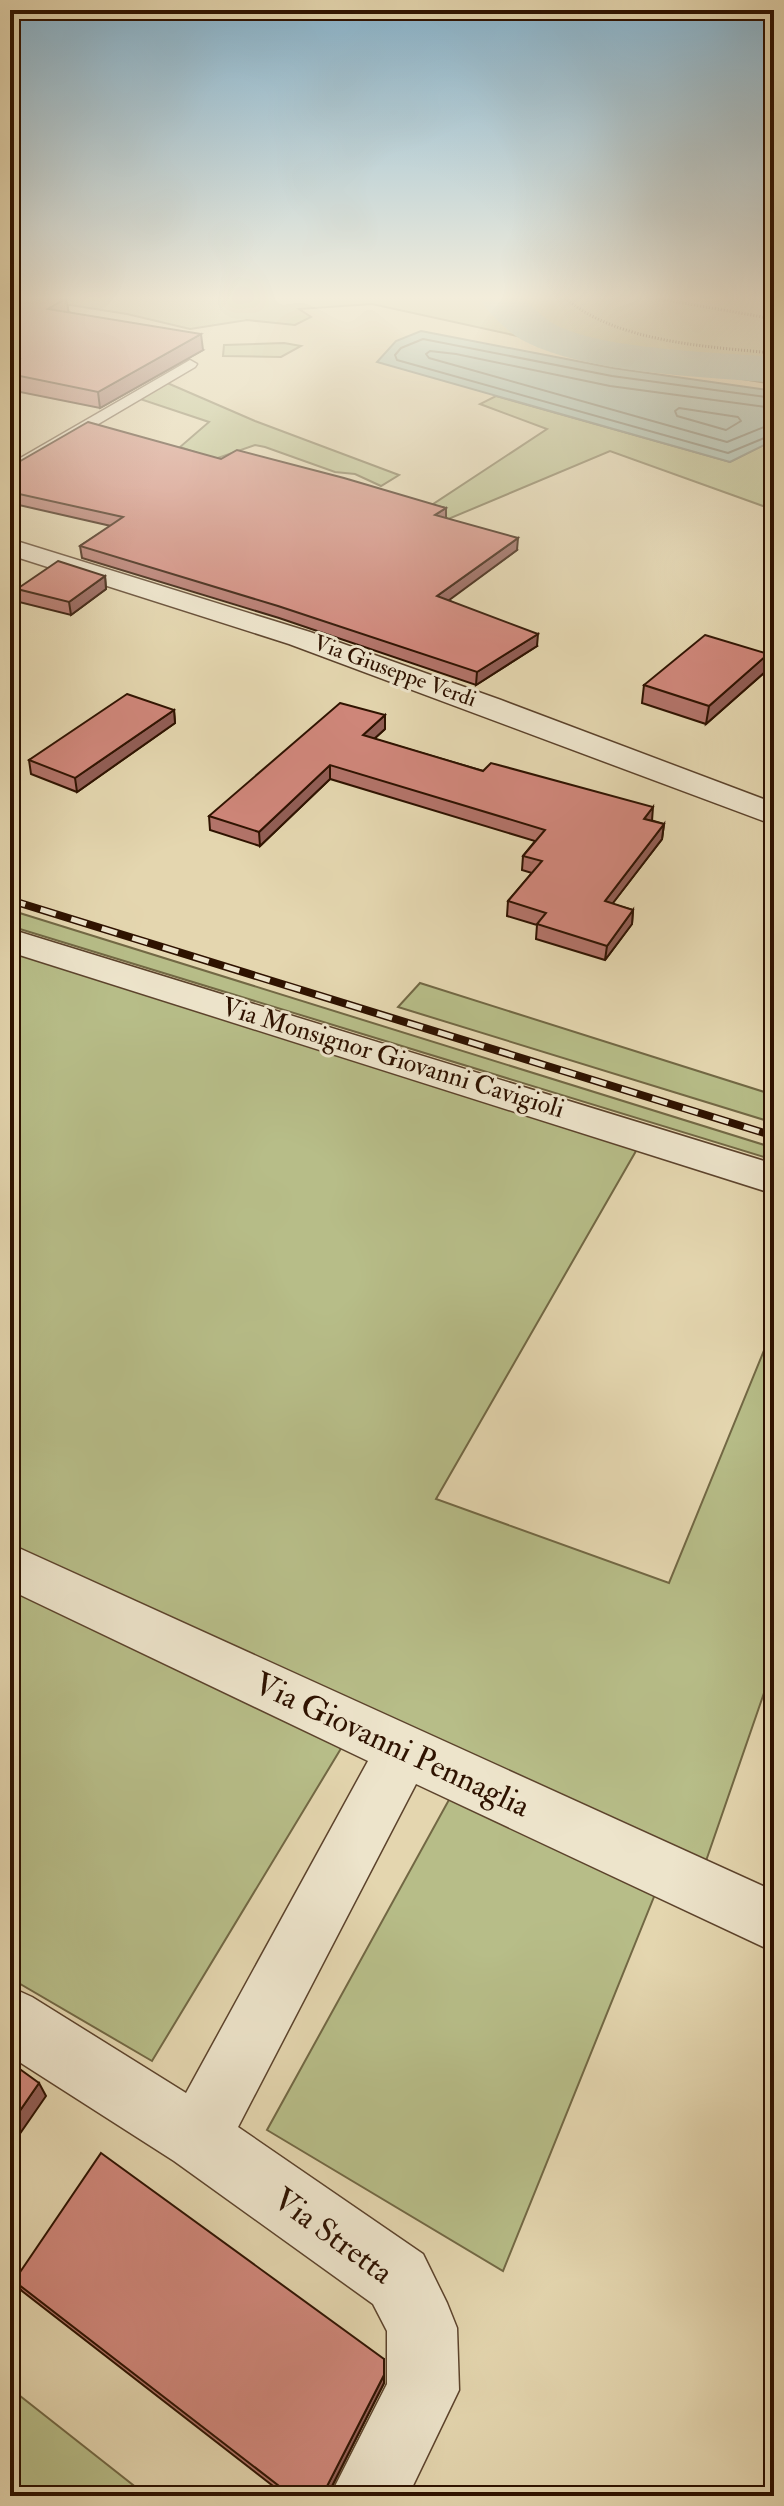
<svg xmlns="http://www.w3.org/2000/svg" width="784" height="2506" font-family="'IM FELL Double Pica',serif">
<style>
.green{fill:#b7bd88;stroke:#726844;stroke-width:2}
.water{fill:#96b9b0;stroke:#6c766a;stroke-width:2}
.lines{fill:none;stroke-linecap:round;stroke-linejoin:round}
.shore{stroke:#626658;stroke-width:2}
.river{fill:#96b9b0;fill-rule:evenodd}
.lane-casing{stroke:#5c432c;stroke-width:3}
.street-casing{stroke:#5c432c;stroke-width:3}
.path{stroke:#2e1200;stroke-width:3;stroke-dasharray:1 2;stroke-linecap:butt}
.lane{fill:#ede4cb;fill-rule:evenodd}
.street{fill:#ede4cb;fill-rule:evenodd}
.rail-casing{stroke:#2e1200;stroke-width:8}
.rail{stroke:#ede4cb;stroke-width:5;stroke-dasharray:16;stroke-linecap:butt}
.wall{fill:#b3746a;stroke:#2e1200;stroke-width:2}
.shaded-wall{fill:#925e56;stroke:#2e1200;stroke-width:2}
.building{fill:#d0877b;stroke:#2e1200;stroke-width:2}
.labels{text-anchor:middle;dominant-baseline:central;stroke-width:6;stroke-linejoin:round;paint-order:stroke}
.far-street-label{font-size:22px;fill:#2e1200;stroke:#ede4cb}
.street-label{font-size:26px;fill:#2e1200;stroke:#ede4cb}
.near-street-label{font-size:32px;fill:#2e1200;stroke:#ede4cb}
</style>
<rect width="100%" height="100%" fill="#e4d6af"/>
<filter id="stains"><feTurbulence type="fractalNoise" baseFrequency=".0025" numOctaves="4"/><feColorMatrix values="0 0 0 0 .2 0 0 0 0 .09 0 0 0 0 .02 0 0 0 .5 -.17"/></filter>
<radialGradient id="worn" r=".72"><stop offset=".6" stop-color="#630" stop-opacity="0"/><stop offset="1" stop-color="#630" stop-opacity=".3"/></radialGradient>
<g class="green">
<path d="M13,296H754L774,299V384L636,362L372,304L299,309L311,317L295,325L247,320L190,329L127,314Z"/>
<path d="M284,343L301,346L281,357L223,356L224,345Z"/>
<path d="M165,382L255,421L399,475L381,486L355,474L335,472L265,447L255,445L215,459L180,447L209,422L140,399Z"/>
<path d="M496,396L730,462L774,440V510L610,451L446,520L421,512L547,429L480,404Z"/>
<path d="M10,910L774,1148V1160L10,926Z"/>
<path d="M10,940L644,1137L436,1499L669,1583L774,1326V1664L697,1887L664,1872L503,2271L267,2130L461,1778L354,1727L152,2061L10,1978Z"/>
<path d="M420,983L774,1095V1123L398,1007Z"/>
<path d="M10,2388L147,2496H10Z"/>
</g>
<path class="water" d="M421,331L613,368L774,391V440L730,462L377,362L396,341Z"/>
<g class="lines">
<g class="shore">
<path d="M774,398L612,376L423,339L401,348L395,355L397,360L728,453L774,434"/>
<path d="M679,408L738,417L741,421L726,430L677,416L675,411Z"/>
<path d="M774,408L610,386L456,354L430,351L426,354L429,358L727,442L774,423"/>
</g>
<path class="river" d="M477,296H521C531,305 542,317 554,324C602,350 717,352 774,357V383C702,376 590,374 526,342C509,334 488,312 477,296Z"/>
<g class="lane-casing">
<path id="lane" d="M190,360L197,364L195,367L10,476V464Z"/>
</g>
<g class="street-casing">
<g id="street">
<path d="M10,539L310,632L501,700L774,803V825L289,644L10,555Z"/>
<path d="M10,929L774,1164V1194L10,952Z"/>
<path d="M10,1544L774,1891V1952L416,1784L238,2127L423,2254L447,2303L457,2328L459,2390L408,2496H330L387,2384V2331L373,2304L174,2161L10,2056V1987L32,1997L186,2093L368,1761L10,1590Z"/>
</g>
</g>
<g class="path">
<path d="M563,296C613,342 709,347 774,353"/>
<path d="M644,296L774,319"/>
</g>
<use href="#lane" class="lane"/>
<use href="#street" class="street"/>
<g class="rail-casing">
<path id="rail" d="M10,900L774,1136"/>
</g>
<use href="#rail" class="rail"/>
</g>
<g class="wall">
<path d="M10,296L66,298L68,312L203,350L100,408L10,390Z"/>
<path d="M221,459L446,508V518L517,550L448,600L537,646L476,685L279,618L82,558L80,546L111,526L10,503V467Z"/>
<path d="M105,576L106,589L71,615L19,602L17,589Z"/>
<path d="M765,672L706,724L642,703L644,685Z"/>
<path d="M174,710L175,723L77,792L31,774L29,760Z"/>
<path d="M385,729L374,739L664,824L662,839L612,904L633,910L632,924L605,960L536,939L537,925L507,916L508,901L532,873L522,870L523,856L535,841L330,779L260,846L210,830L209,816Z"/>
<path d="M14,2281L384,2359V2383L328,2494V2496H286L22,2291Z"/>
</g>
<g class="shaded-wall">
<path d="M66,298L69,314L48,309Z"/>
<path d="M201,334L203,350L100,408L98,392Z"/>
<path d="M446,508V520L435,515Z"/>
<path d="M518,538L517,550L437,609V596Z"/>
<path d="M105,576L106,589L71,615L69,602Z"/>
<path d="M538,634L537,646L476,685L477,672Z"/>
<path d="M768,654L765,672L706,724L709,706Z"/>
<path d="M174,710L175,723L77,792L75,778Z"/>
<path d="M385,715V729L363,749V735Z"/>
<path d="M330,765V779L260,846L259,832Z"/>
<path d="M653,807L652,821L644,819Z"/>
<path d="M664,824L662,839L603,916L605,901Z"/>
<path d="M633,910L632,924L605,960L607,946Z"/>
<path d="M39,2083L46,2096L10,2148V2125Z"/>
<path d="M384,2375V2383L328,2494V2496H325L326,2488Z"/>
</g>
<g class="building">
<path d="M10,296H52L66,298L48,309L201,334L98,392L10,374V364L19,359L10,357Z"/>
<path d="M88,422L221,459L237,450L344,478L446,508L435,515L518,538L437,596L538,634L477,672L278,606L80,546L123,517L10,492V467Z"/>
<path d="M58,561L105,576L69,602L17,589Z"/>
<path d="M705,635L768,654L709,706L644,685Z"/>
<path d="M127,694L174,710L75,778L29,760Z"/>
<path d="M340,703L385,715L363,735L483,771L491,763L653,807L644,819L664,824L605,901L633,910L607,946L537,924L546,913L508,901L542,861L523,856L545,830L330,765L259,832L209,816Z"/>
<path d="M10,2062L39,2083L10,2125Z"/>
<path d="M101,2153L384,2359V2375L326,2488L327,2492L325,2496H292L14,2281Z"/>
</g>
<linearGradient id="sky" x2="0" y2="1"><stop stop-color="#87b6d2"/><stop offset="0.46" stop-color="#f3eddb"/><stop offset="1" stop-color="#f3eddb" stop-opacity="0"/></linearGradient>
<rect width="784" height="647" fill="url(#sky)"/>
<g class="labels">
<g class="far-street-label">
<text transform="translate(395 671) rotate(20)">Via Giuseppe Verdi</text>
</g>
<g class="street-label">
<text transform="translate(393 1058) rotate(17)">Via Monsignor Giovanni Cavigioli</text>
</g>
<g class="near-street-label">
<text transform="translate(392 1745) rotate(25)">Via Giovanni Pennaglia</text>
<text transform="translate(333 2236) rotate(36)">Via Stretta</text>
</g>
</g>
<rect width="784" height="2506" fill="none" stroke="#e4d6af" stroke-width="40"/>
<rect x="12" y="12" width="760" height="2482" fill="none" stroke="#2e1200" stroke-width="4"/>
<rect x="20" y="20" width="744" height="2466" fill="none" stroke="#2e1200" stroke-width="2"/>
<rect width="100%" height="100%" filter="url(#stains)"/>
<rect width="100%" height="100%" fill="url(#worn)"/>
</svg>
